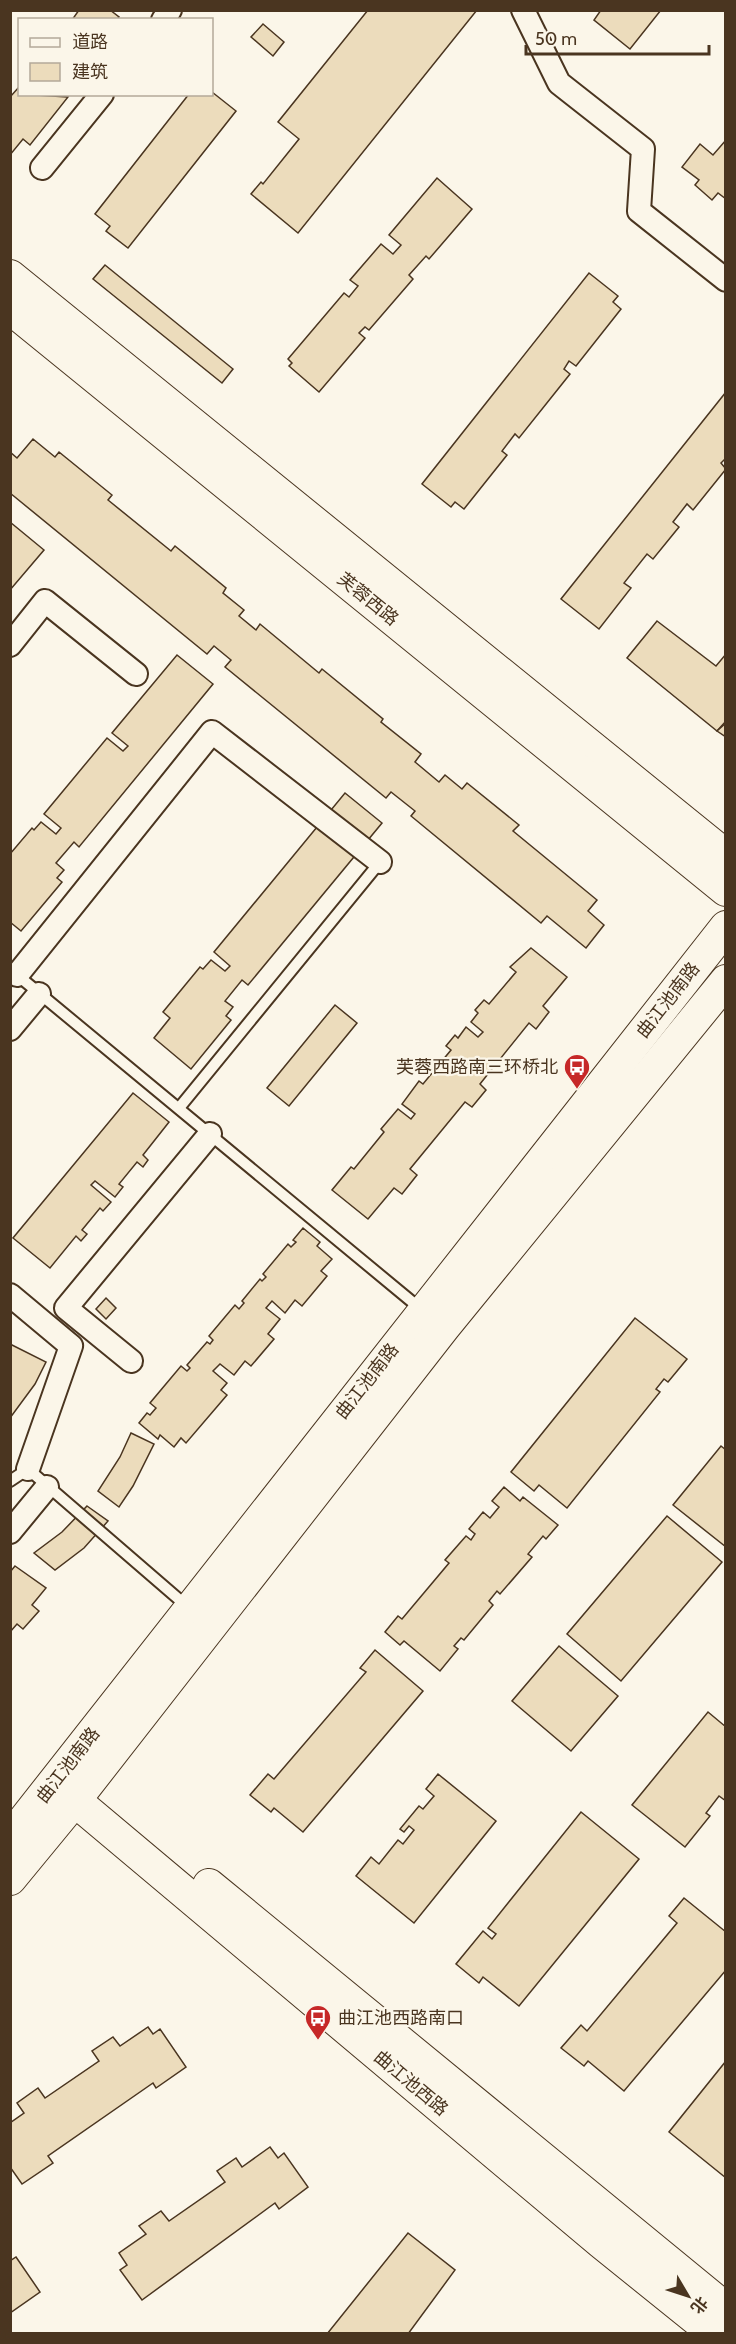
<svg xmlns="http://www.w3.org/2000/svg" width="736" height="2344" font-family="Cabin,'Noto Sans SC',sans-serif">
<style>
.building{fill:#ecdcbc;stroke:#4a3520;stroke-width:1.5}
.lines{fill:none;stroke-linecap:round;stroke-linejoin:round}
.lane-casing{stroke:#4a3520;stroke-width:14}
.street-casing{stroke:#4a3520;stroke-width:26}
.secondary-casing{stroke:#4a3520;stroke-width:34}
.lane{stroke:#fbf6e9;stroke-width:10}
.street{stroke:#fbf6e9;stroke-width:22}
.secondary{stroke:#fbf6e9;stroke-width:32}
.labels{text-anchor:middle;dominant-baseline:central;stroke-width:4.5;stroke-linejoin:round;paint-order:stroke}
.street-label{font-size:18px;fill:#4a3520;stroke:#fbf6e9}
.poi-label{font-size:18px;fill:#4a3520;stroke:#fbf6e9;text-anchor:end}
</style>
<rect width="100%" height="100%" fill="#fbf6e9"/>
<g class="building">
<path d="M79,10H110L119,17L117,20H72Z"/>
<path d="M368,10H477L298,233L251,194L261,182L263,184L299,139L278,122Z"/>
<path d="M601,10H661L630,49L594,20Z"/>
<path d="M263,24L284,42L273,56L251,37Z"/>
<path d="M20,86V94L68,97L30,145L23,139L10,155V97Z"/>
<path d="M212,92L236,111L128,248L106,231L110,226L95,214L189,94Z"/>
<path d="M726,140V199L718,193L712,200L695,185L699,180L682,167L700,144L713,155Z"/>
<path d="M437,178L472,209L429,259L426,256L409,275L413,279L369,330L365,327L359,333L365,338L319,392L289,366L292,363L288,359L344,293L349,297L358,286L350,280L381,244L393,254L401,245L389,235Z"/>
<path d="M105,265L233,369L222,383L93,279Z"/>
<path d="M589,273L618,296L613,302L621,309L576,366L569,361L564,369L570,374L519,438L515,434L502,451L507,455L464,509L455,502L451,507L422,484Z"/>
<path d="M726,392V458L721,463L726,469L693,510L687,504L673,522L679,527L653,559L647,554L624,583L631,588L599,629L561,599Z"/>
<path d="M33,439L55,457L59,452L112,495L108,500L171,551L175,546L226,588L223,593L244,610L239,616L256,630L260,624L319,673L322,669L383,719L381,722L421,754L415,762L439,782L445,775L462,789L467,783L519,825L513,831L597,900L588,911L604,925L586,948L547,916L541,923L411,816L415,811L391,792L386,798L225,667L231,660L214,646L207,654L10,493V452L17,458Z"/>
<path d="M10,522L44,550L10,590Z"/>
<path d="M657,621L716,666L726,654V721L717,731L627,658Z"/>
<path d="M177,655L213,684L79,847L74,842L56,863L64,870L57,878L62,882L21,931L10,922V854L32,828L34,830L41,822L56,834L61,828L44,814L107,738L123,751L128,746L112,733Z"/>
<path d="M726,723V737L717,731Z"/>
<path d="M345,793L382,823L248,985L242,980L225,1001L233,1007L226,1016L231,1020L191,1069L154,1038L170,1018L163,1012L200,967L203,969L211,960L225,971L230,966L214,952Z"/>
<path d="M531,948L567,977L543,1006L549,1012L536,1029L529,1023L480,1084L486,1090L472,1107L465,1102L410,1169L417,1175L402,1194L394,1188L368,1219L332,1190L351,1167L354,1169L384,1132L381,1129L398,1109L411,1119L415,1114L402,1104L419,1081L423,1084L451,1050L446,1046L455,1035L458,1038L466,1027L478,1037L483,1032L471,1022L478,1013L475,1010L484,1000L489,1004L516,972L510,967Z"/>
<path d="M335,1005L357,1023L289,1106L267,1088Z"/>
<path d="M133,1093L169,1122L143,1155L148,1160L143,1167L137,1162L119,1184L123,1187L115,1197L95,1181L91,1185L111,1202L103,1211L100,1208L82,1230L87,1234L81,1241L76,1236L50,1268L13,1238Z"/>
<path d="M303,1228L320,1242L317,1246L332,1259L321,1271L327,1276L302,1306L295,1300L285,1313L272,1301L266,1308L280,1319L268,1334L274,1339L251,1366L245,1361L234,1375L220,1364L213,1371L227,1383L221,1390L227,1395L186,1443L181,1438L174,1447L160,1435L158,1439L139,1423L147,1413L150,1415L156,1408L150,1403L181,1366L187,1371L190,1368L187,1365L207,1342L210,1344L213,1340L209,1336L235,1305L239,1309L244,1303L242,1301L260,1279L262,1281L266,1277L263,1274L288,1244L291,1247L296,1242L293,1240Z"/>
<path d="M106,1298L116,1308L106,1319L96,1309Z"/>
<path d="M635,1318L687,1359L668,1382L664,1379L656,1389L660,1392L567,1508L539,1485L534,1491L511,1472Z"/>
<path d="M10,1344L46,1362L35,1384L10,1418Z"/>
<path d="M131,1433L154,1444L133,1486L119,1507L98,1491L120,1457Z"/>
<path d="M721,1446L726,1450V1547L673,1505Z"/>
<path d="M504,1487L520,1501L523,1497L558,1525L546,1539L543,1536L528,1554L532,1557L500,1594L497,1591L489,1601L493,1605L464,1640L461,1638L454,1646L458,1649L440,1671L404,1641L400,1645L385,1632L398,1616L402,1619L449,1563L445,1560L466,1536L471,1540L475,1534L469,1529L483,1512L490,1518L499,1507L492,1501Z"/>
<path d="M87,1506L108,1521L84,1548L55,1570L34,1553L62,1532Z"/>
<path d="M667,1516L722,1562L621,1681L567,1634Z"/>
<path d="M15,1566L46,1588L32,1605L39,1611L23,1629L17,1624L10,1632V1572Z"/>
<path d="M559,1646L618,1696L571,1751L512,1701Z"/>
<path d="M375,1650L423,1691L303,1832L274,1808L271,1812L250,1795L268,1774L274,1779L366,1672L360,1668Z"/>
<path d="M708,1712L726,1727V1801L719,1796L706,1813L710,1816L685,1847L632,1805Z"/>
<path d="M438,1774L496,1821L414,1923L356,1876L371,1857L379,1864L398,1840L403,1844L414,1830L409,1826L404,1832L400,1829L419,1806L423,1809L434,1796L426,1789Z"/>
<path d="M581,1812L639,1859L519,2006L483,1977L479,1983L456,1964L483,1931L492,1939L496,1934L488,1928Z"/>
<path d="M684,1898L726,1932V1970L624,2091L588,2061L584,2066L561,2048L581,2025L587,2031L677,1923L669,1916Z"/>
<path d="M148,2027L153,2034L160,2029L186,2067L156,2088L153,2083L48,2156L53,2163L22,2184L10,2167V2123L24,2113L17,2103L38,2088L45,2098L99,2061L92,2051L113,2037L120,2046Z"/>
<path d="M726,2061V2178L669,2132Z"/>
<path d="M270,2147L278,2158L284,2153L308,2187L279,2209L275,2203L142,2300L120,2270L127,2265L119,2253L146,2234L139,2226L161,2211L169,2221L225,2182L217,2171L236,2158L242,2167Z"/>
<path d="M408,2233L455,2270L408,2334H327Z"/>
<path d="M16,2257L40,2292L10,2313V2261Z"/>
</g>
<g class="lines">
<g class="lane-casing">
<g id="lane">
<path d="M16,974L422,1310"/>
<path d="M179,1108L380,862"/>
<path d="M10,1481L28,1469L189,1608"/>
</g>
</g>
<g class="street-casing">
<g id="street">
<path d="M523,10L559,83L643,149L639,211L726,280"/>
<path d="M163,20L170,10"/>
<path d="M42,168L102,94"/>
<path d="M10,645L45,601L136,674"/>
<path d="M17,975L212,732L380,862"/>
<path d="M10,1029L39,994"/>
<path d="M10,1295L71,1346L28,1469"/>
<path d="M131,1361L66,1308L210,1134"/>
<path d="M10,1532L47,1487"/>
</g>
</g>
<g class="secondary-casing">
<g id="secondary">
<path d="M10,276L726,856"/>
<path d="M10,308L726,890"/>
<path d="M60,1788L602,2243L715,2334"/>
<path d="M10,1838L726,927"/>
<path d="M10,1879L75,1800L444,1327L726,981"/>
<path d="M209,1885L726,2309"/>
</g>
</g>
<use href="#lane" class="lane"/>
<use href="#street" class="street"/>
<use href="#secondary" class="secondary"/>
</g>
<defs>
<g id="bus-pin" transform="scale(1.35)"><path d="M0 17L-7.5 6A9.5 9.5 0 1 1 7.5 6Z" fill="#c62828" stroke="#fbf6e9"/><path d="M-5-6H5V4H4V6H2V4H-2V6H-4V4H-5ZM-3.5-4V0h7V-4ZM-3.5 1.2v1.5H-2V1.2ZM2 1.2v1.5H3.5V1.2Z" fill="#fff"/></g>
</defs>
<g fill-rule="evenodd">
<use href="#bus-pin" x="577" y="1067"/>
<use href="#bus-pin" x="318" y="2018"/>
</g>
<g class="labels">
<g class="street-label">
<text transform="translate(368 599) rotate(39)">芙蓉西路</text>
<text transform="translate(668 1000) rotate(-52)">曲江池南路</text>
<text transform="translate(367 1381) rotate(-52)">曲江池南路</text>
<text transform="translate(68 1765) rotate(-52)">曲江池南路</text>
<text transform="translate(411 2083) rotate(40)">曲江池西路</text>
</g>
<g class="poi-label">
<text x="558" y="1067">芙蓉西路南三环桥北</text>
<text x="338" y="2018" text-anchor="start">曲江池西路南口</text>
</g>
</g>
<rect width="736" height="2344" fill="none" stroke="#4a3520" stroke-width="24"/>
<rect x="18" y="18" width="195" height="78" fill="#fbf6e9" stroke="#b4a999" stroke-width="1.5"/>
<rect x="30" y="38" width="30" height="9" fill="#fbf6e9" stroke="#b4a999" stroke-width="1.5"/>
<text x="72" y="48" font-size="18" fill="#4a3520">道路</text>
<rect x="30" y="63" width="30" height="18" fill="#ecdcbc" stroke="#b4a999" stroke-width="1.5"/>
<text x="72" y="78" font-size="18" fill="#4a3520">建筑</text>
<g transform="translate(688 2296) rotate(129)" stroke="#fbf6e9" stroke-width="4.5" paint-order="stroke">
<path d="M0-4.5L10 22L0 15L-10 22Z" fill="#4a3520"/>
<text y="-9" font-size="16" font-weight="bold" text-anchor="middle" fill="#4a3520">北</text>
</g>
<path d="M526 45v9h183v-9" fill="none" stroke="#4a3520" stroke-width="3"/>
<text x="535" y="45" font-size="18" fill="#4a3520" stroke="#fbf6e9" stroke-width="4.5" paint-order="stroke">50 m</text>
</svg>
